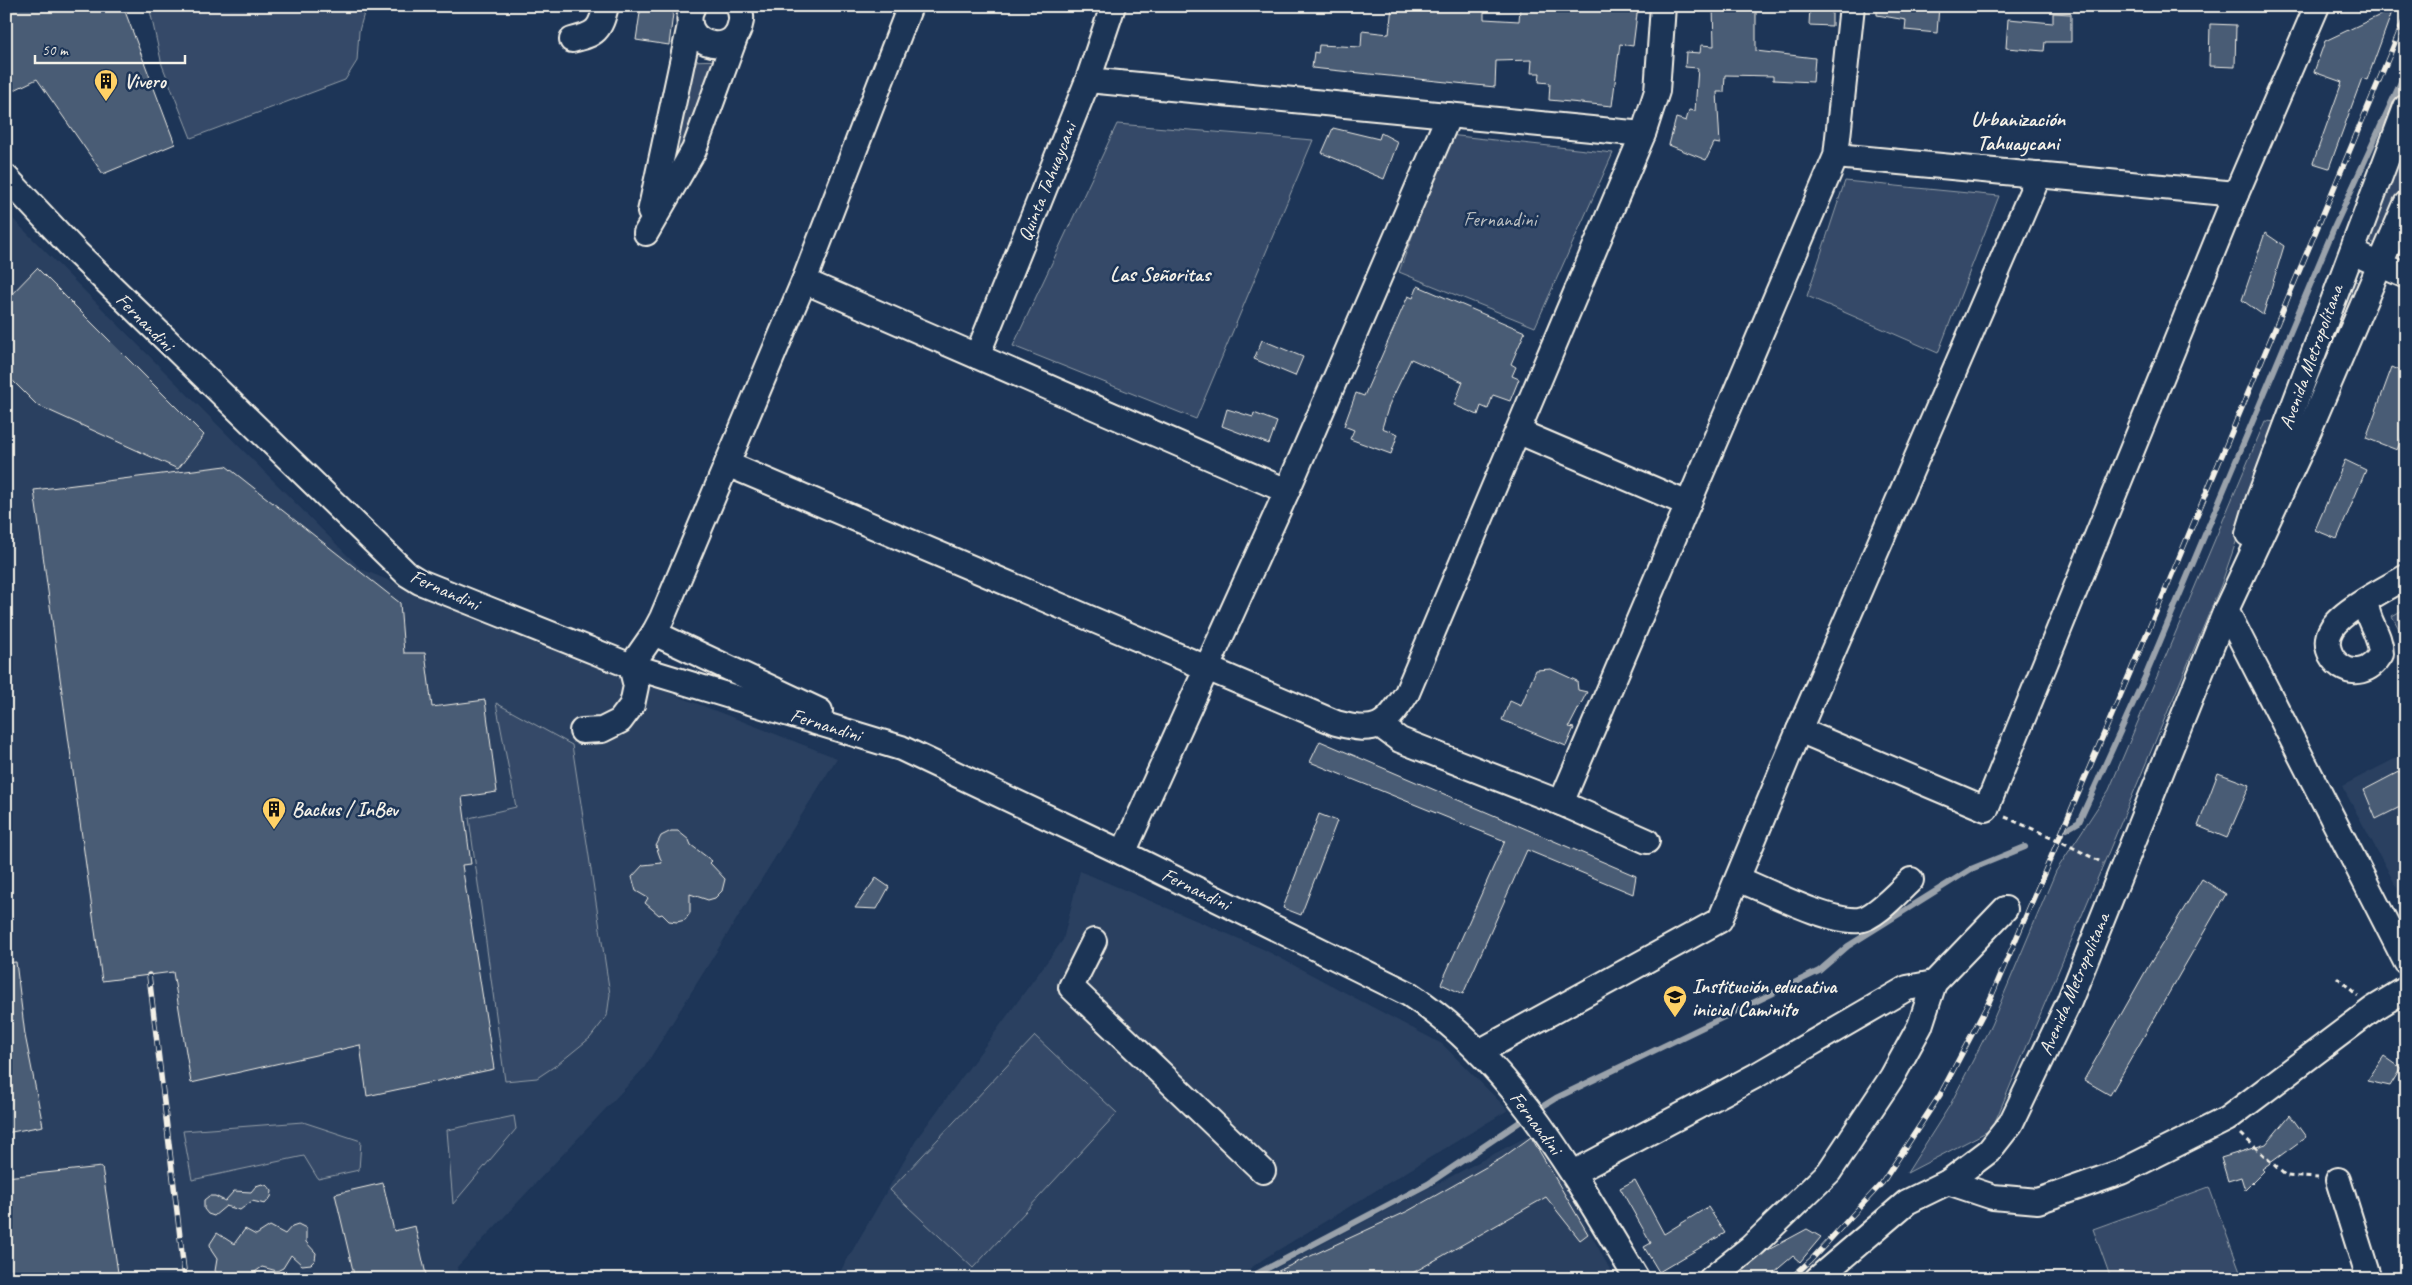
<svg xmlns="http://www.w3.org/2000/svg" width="2412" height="1285" font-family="Caveat,sans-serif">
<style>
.built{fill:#2a4060}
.green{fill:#354a67;stroke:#949ea8}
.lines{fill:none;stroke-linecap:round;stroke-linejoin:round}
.stream{stroke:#9aa2ab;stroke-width:6}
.building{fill:#485b74;stroke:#f4f1e8}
.minor-casing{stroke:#f4f1e8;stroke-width:28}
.path{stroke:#f4f1e8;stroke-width:3;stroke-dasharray:5 4;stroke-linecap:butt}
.minor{stroke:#1d3557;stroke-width:24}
.rail-casing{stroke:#f4f1e8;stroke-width:5.5}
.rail{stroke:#1d3557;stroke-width:4;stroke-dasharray:11;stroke-linecap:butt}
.labels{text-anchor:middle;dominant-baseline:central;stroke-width:5;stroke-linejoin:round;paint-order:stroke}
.poi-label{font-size:20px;font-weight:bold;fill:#f4f1e8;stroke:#1d3557;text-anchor:start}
.street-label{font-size:20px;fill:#f4f1e8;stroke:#1d3557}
.park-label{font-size:20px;fill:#bbbfc1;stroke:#1d3557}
.neighbourhood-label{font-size:21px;font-weight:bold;fill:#f4f1e8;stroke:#1d3557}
</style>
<rect width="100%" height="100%" fill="#1d3557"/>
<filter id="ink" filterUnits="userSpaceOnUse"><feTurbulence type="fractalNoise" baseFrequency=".02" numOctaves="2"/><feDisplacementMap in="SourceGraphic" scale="10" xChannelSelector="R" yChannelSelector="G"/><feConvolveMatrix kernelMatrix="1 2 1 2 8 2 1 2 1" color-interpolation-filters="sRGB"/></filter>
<g filter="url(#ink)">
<g class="built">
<path d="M6,212L361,569L536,641L837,758L644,1068L457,1267L458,1279H6Z"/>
<path d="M2406,753V904L2342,786Z"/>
<path d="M1080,871L1263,949L1442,1044L1508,1110L1265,1258L1235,1279H836L918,1137L1063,940Z"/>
<path d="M1536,1132L1615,1279H1256Z"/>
</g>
<g class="green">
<path d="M149,6H366L359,31L357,61L345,80L191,138L162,65Z"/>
<path d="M724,60L680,173L665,176L688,61Z"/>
<path d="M1117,124L1313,140L1196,419L1013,346Z"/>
<path d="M1449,135L1613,153L1535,327L1399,272Z"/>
<path d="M2406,140V176L2378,245L2365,239Z"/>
<path d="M1845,181L1999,196L1938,353L1807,296Z"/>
<path d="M2351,279L2360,283L2276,479Z"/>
<path d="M2265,421L2278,422L2221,585L1992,1129L1907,1173L1950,1105L1991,1025L2056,871L2109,790Z"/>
<path d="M2406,608V642L2392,616Z"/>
<path d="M496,703L572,745L610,994L607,1016L590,1038L558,1064L537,1078L505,1081L469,818L516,807Z"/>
<path d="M1035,1036L1117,1113L973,1268L890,1190Z"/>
<path d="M514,1116L516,1129L453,1204L447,1130Z"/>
<path d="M303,1122L361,1141L359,1170L318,1179L304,1156L192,1180L183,1131Z"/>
<path d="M2209,1187L2243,1279H2111L2093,1229Z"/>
</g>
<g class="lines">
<g class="stream">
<path d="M2067,829L2079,822L2145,677L2334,228L2406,71"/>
<path d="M1535,1111L1556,1098L1819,971L1848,946L1971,869L2025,847"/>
<path d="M1247,1279L1428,1184L1527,1117"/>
</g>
</g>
<g class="building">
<path d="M16,6H123L175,144L103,174L37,79L6,94V9Z"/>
<path d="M641,6H674L669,45L636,40Z"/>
<path d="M1392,6L1484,9V19L1519,21L1520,8L1528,9L1529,6H1638L1633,46L1620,44L1612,106L1549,100L1550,83L1539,82L1540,73H1531L1532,60L1496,61L1495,87L1312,68L1314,52L1318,53L1319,45L1361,47L1362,31L1389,34Z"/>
<path d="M1713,6H1756V51L1815,58L1813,82L1773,80V76L1725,75L1724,92H1717L1720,144L1714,143L1706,160L1669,145L1676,118L1686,121L1689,110L1695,111L1698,68L1685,67L1686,52L1700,53L1701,45L1714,46Z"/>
<path d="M1810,6H1832V26L1809,25Z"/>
<path d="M1877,6H1939L1937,33L1905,30L1906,20L1877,15Z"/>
<path d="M2393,9L2367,80L2362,78L2329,168L2313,163L2342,82L2314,72L2325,41Z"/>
<path d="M2053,13L2071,14V42H2045L2044,51L2006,48L2008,19L2053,23Z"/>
<path d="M2210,24L2236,25L2235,67L2209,66Z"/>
<path d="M1333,128L1379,139L1381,133L1398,142L1384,179L1322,153Z"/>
<path d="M2265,233L2284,246L2263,315L2242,300Z"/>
<path d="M37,268L204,435L178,469L37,405L6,374V300Z"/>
<path d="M1418,286L1525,332L1511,364L1516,367L1512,376L1519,379L1510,401L1493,395L1488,409L1481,406L1478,415L1454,405L1463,382L1411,359L1389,405L1382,428L1398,434L1391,454L1350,439L1354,430L1344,426L1356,393L1364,396L1408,296L1413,298Z"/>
<path d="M1262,340L1303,357L1295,376L1254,359Z"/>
<path d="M2392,367L2406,373V427L2397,450L2366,438Z"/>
<path d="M1227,409L1253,417L1254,413L1277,422L1269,444L1222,426Z"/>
<path d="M2345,460L2366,470L2337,539L2315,530Z"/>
<path d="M226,466L400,603L404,653H425L432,707L485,700L497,792L462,797L471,864L462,865L494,1069L367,1096L360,1045L191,1083L173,972L102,981L34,490Z"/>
<path d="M1551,669L1577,681L1578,690L1587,692L1569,727L1574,728L1566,746L1502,720L1510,701L1521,706L1536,670Z"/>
<path d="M1320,741L1636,876L1633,894L1527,850L1463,994L1441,984L1505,841L1310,762Z"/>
<path d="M2406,768V804L2376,819L2364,790Z"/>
<path d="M2218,773L2250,785L2227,838L2198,826Z"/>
<path d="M1319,814L1337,821L1301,915L1283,908Z"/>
<path d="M671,831H678L689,840L691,845L712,861L710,863L725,879L722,891L715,898L708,900L690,894V913L685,920L677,922L669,921L662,914L659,915L645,903L648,898L636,891L632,877L643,865L662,863L656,846L661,836Z"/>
<path d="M876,878L889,887L877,909L855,908Z"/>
<path d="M2202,879L2226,894L2110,1095L2084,1080L2148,967Z"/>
<path d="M16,962L25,1035L43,1126L6,1133V963Z"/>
<path d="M2384,1056L2401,1068L2390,1086L2367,1081Z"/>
<path d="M2290,1115L2306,1137L2262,1169L2264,1171L2245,1190L2241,1177L2228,1181L2221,1158L2266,1144Z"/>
<path d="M1531,1137L1588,1234L1580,1240L1546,1197L1402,1279H1261L1408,1211L1502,1158Z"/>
<path d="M102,1167L119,1279H6V1177Z"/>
<path d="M1635,1180L1664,1234L1708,1207L1725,1233L1659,1272L1644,1247L1651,1243L1620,1188Z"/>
<path d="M383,1183L394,1231L415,1226L427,1279H355L335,1194Z"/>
<path d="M262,1184L268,1186L272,1191L271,1197L265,1204L252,1201L240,1210L226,1206L214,1216L208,1214L204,1209V1200L209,1196H215L225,1201L234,1191L251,1192L256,1186Z"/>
<path d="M298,1224L306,1228V1242L316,1253L315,1260L311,1264L302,1265L291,1255L283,1268L277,1271L262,1267L249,1276L235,1273L223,1277L215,1271L217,1259L211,1250L210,1244L217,1233L234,1244L245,1229L256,1235L270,1226L285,1234L292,1226Z"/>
<path d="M1807,1229L1821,1237L1800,1262L1793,1256L1766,1279H1740L1737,1276L1768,1250Z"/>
</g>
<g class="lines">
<g class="minor-casing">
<g id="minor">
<path d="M693,6C675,42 732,61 740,25C742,19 741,12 738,6"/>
<path d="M572,40C596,34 600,31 606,6"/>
<path d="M1088,80L1643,134"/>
<path d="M1836,156L2236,194"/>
<path d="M6,177L77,253L407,574L420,582L631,666L901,748L1123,853L1409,994C1513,1062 1574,1175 1637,1279"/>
<path d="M650,212L690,25"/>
<path d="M646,233L694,150L736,35"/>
<path d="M2365,258L2406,276"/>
<path d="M804,281L1287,491"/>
<path d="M977,356L1088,80L1113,6"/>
<path d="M1519,432L1688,504"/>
<path d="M727,464L1336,723C1377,734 1385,727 1407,693L1643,134L1657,91L1663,6"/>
<path d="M2248,534L2258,501L2406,107"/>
<path d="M2366,601C2366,622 2380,631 2381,654C2358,693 2314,657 2332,628C2343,610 2387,588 2406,577"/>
<path d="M2226,610L2406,962"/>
<path d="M654,633L820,711"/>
<path d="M1381,726L1400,740L1561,803L1647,841"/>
<path d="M1799,730L1986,809L2236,194L2317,6"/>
<path d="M582,731L602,730L620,721L632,705L636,686L631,666L654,633L662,618L804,281L910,6"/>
<path d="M1561,803L1836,156L1852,6"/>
<path d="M1123,853L1287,491L1449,115"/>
<path d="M1738,879C1768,891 1829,923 1859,920C1875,918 1899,891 1911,880"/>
<path d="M1094,941L1071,987L1263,1171"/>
<path d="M1934,983L2005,909"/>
<path d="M1479,1052L1720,920L1799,730L2039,175"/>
<path d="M1573,1173L1757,1075L1907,988L1934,983L1920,1026L1892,1077L1829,1172L1750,1248L1711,1279"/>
<path d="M2338,1180L2369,1279"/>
<path d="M1948,1182L1993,1197L2038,1201L2121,1172L2227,1119L2373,1009L2406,989"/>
<path d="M1817,1279L1907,1202L1948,1182L1989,1151L2011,1123L2069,1002L2226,610L2298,456L2406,204"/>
</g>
</g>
<g class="path">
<path d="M2005,817L2058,840L2103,863"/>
<path d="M2337,977L2358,996"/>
<path d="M2241,1134L2286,1176L2318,1178"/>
</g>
<use href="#minor" class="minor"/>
<g class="rail-casing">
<g id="rail">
<path d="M149,975L185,1279"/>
<path d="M1790,1279L1811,1260L1882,1183L1940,1095L1989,1002L2168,584L2406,16"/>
</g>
</g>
<use href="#rail" class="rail"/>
</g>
</g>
<defs>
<g id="building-pin" transform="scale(1.25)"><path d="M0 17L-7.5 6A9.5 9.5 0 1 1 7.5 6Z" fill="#ffd166" stroke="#1d3557"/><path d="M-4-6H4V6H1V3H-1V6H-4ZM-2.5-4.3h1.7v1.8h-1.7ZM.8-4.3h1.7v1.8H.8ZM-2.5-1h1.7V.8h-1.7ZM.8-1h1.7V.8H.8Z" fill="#111"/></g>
<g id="school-pin" transform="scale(1.25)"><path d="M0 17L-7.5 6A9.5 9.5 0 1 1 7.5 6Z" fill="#ffd166" stroke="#1d3557"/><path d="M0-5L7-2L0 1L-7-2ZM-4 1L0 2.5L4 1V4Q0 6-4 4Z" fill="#111"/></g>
</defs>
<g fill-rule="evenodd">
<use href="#building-pin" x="106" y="81"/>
<use href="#building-pin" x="274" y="809"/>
<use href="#school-pin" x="1675" y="997"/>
</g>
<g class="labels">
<g class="poi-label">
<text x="124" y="81">Vivero</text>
<text x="292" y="809">Backus / InBev</text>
<text x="1692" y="986">Institución educativa<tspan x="1692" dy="23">inicial Caminito</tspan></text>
</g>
<g class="street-label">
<text transform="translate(1047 182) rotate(-68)">Quinta Tahuaycani</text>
<text transform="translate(145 322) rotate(45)">Fernandini</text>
<text transform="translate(2311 357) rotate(-70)">Avenida Metropolitana</text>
<text transform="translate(445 590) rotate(24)">Fernandini</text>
<text transform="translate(826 725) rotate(17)">Fernandini</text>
<text transform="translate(1196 889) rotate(26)">Fernandini</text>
<text transform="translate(2074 984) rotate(-67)">Avenida Metropolitana</text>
<text transform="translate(1536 1123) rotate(53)">Fernandini</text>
</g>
<g class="park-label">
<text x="1500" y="219">Fernandini</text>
</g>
<g class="neighbourhood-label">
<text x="2018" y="119">Urbanización<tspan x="2018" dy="24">Tahuaycani</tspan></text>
<text x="1160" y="274">Las Señoritas</text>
</g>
</g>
<rect width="2412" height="1285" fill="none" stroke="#1d3557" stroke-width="25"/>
<rect x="12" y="12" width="2387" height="1260" fill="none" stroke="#f4f1e8" stroke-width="2" filter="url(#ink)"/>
<path d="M35 55v8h150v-8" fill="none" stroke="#f4f1e8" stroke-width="2.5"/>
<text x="42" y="55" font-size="15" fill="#f4f1e8" stroke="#1d3557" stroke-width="4" paint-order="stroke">50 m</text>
</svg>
